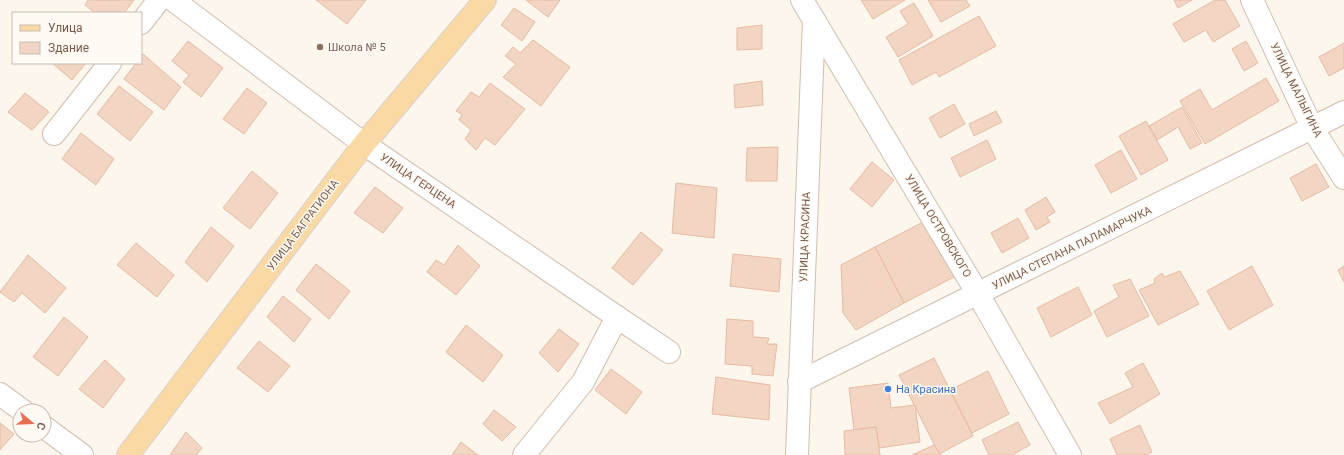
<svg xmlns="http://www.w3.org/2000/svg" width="1344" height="455" font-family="Roboto,sans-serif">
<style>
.building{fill:#f3d5c3;stroke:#e6bba3}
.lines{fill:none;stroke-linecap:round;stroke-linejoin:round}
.minor-casing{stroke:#d1beb0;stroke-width:24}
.major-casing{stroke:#dad1cd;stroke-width:24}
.minor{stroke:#fff;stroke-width:22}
.major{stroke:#fbd9a5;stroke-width:22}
.education-dot{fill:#8d6e63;stroke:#fffaf3;stroke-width:1.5}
.shop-dot{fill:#3f7fe0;stroke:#fffaf3;stroke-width:1.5}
.labels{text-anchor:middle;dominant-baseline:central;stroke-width:3;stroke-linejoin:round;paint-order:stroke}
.education-label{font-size:11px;fill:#785e54;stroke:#fffaf3;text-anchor:start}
.street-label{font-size:11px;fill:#7a5c4d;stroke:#fffaf3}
.shop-label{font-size:11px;fill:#366cbe;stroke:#fffaf3;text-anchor:start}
</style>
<rect width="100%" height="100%" fill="#fdf6ec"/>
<g class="building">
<path d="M88,0H134L124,13H95L85,5Z"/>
<path d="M316,0H366L347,24Z"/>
<path d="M526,0H560L548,17Z"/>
<path d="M861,0H905L873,19Z"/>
<path d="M928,0H966L970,6L941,22Z"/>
<path d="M1174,0H1192L1178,8Z"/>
<path d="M1215,0H1225L1240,26L1213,42L1206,30L1184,42L1173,24Z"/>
<path d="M914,3L933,36L898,57L886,37L908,24L900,11Z"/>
<path d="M514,8L535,22L522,41L501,25Z"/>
<path d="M979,16L996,46L939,77L936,72L912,85L899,60Z"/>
<path d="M762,25V49L737,50V28Z"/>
<path d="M533,40L570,67L541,106L503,77L516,64L505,56L513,47L520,53Z"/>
<path d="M188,41L223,68L201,97L183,82L189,75L172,61Z"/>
<path d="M1246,41L1258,63L1244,71L1232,49Z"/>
<path d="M1344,43V68L1329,76L1319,57Z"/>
<path d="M143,54L181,87L164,110L124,79L136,63H141V56Z"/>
<path d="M52,63H86L72,80Z"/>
<path d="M1266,78L1279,101L1205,144L1180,101L1200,89L1212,110Z"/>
<path d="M762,81L763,105L735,108L734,85Z"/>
<path d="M490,83L525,109L495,145L485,138L476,150L465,139L471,130L459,120L462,114L456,111L471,92L479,97Z"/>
<path d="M119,86L153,112L130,141L97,114Z"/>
<path d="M247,88L267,103L244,134L223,119Z"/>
<path d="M25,93L49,112L32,130L8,112Z"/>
<path d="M954,104L965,124L940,138L929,118Z"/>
<path d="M1182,107L1202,143L1190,149L1178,127L1157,140L1149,126Z"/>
<path d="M996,111L1002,122L974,136L969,124Z"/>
<path d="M1146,121L1168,160L1141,175L1119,136Z"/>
<path d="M81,133L114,159L96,185L62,159Z"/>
<path d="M987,140L996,159L960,177L951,158Z"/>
<path d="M778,147L777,181H746L747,148Z"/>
<path d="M1121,150L1137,179L1111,193L1095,165Z"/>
<path d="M872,162L894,180L872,207L850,189Z"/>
<path d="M1316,164L1329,187L1302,201L1290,178Z"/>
<path d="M252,171L278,193L250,229L223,208Z"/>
<path d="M676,183L717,188L714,238L672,233Z"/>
<path d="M375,187L403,208L383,233L354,213Z"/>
<path d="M1046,197L1055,212L1047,217L1050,222L1036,230L1025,210Z"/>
<path d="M1018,218L1029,238L1002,253L991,233Z"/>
<path d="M927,220L956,276L904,303L875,247Z"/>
<path d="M211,227L234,246L207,282L185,262Z"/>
<path d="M641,232L663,250L633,285L612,268Z"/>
<path d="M136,243L174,275L157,297L117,265Z"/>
<path d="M458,245L480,266L456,295L427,272L436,260L444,265Z"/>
<path d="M875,247L904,303L856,330L843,313L841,265Z"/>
<path d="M733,254L781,259L779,292L730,286Z"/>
<path d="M28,255L66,288L45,313L22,293L14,302L0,292Z"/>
<path d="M316,264L350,291L329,319L296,290Z"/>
<path d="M1252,266L1273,305L1229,330L1207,291Z"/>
<path d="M1344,266V282L1338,270Z"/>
<path d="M1180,271L1199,304L1158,325L1139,290L1155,283L1154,279L1162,273L1164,277Z"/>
<path d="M1130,279L1149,316L1107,337L1094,311L1119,297L1113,285Z"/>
<path d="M1078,287L1092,315L1051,337L1037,308Z"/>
<path d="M283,296L311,319L294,342L267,317Z"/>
<path d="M64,317L88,337L58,376L33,357Z"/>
<path d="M727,319L753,321V337L769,338L767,344H777L773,376L752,374V366L725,364Z"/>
<path d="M466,325L503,355L483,382L446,352Z"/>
<path d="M559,329L579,344L558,372L539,353Z"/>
<path d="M259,341L290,366L268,392L237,368Z"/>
<path d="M934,358L973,436L939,454L899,375Z"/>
<path d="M105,360L125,379L103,408L79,389Z"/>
<path d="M1143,363L1160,394L1110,424L1098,403L1133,387L1125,373Z"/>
<path d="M611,369L642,392L626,414L595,390Z"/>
<path d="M988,371L1009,414L972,433L950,390Z"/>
<path d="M716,377L770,385L769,420L712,414Z"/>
<path d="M888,383L891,408L915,405L920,442L879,448L876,427L854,430L849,388Z"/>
<path d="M494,410L516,427L502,441L483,424Z"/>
<path d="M1018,422L1030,445L1012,455H989L982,440Z"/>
<path d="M0,423L14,434L0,450Z"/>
<path d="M1140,425L1152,452L1146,455H1117L1110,439Z"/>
<path d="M876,427L880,455H845L844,431Z"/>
<path d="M186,432L202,448L196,455H170Z"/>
<path d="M461,442L478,455H452Z"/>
<path d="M934,445L941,455H912Z"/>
</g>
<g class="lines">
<g class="minor-casing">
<g id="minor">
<path d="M173,0L364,144L617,317L669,352"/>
<path d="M802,0L978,294L1070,455"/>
<path d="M1252,0L1312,128L1344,178"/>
<path d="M141,23L159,0"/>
<path d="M54,134L110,63"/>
<path d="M799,382L1344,112"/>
<path d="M0,394L23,411"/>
<path d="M44,427L82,455"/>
<path d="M524,455L583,382L617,317"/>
<path d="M797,455L814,20"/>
</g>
</g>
<g class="major-casing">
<path id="major" d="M128,455L364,144L485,0"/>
</g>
<use href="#minor" class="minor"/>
<use href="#major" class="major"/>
</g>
<circle class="education-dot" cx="320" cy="47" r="4"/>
<circle class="shop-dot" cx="888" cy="389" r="4"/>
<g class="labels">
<g class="education-label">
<text x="328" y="47">Школа № 5</text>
</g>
<g class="street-label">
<text transform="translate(1296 90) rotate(64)">УЛИЦА МАЛЫГИНА</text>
<text transform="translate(418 181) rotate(34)">УЛИЦА ГЕРЦЕНА</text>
<text transform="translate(303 225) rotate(-53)">УЛИЦА БАГРАТИОНА</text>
<text transform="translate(938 226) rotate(59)">УЛИЦА ОСТРОВСКОГО</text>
<text transform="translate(805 237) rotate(-88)">УЛИЦА КРАСИНА</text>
<text transform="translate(1072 248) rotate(-26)">УЛИЦА СТЕПАНА ПАЛАМАРЧУКА</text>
</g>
<g class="shop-label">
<text x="896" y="389">На Красина</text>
</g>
</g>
<rect x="12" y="12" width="130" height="52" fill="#fffaf3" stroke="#cabbb1"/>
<rect x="20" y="25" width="20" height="6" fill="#fbd9a5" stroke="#cabbb1"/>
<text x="48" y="32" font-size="12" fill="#7a5c4d">Улица</text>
<rect x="20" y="42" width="20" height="12" fill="#f3d5c3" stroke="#cabbb1"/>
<text x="48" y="52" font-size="12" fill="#7a5c4d">Здание</text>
<g transform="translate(32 423) rotate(109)"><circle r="19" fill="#fffaf3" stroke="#cabbb1"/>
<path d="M0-3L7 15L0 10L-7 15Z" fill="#e76f51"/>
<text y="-6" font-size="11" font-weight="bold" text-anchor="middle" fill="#7a5c4d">С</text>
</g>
</svg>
